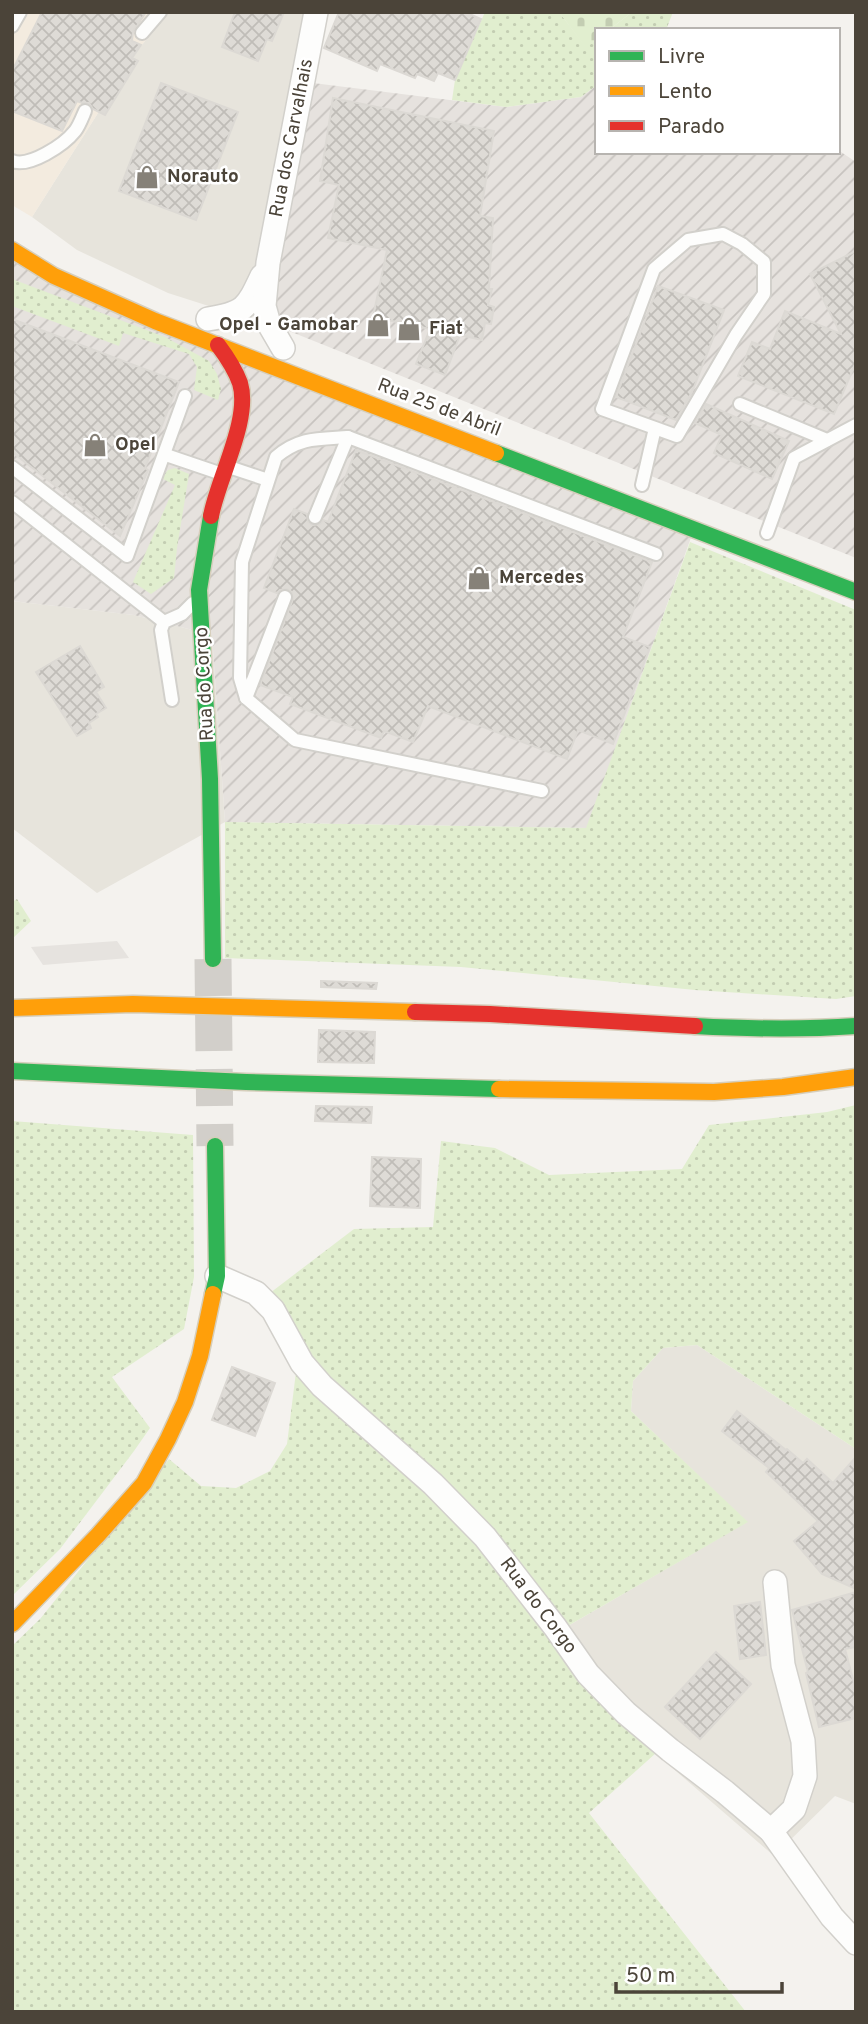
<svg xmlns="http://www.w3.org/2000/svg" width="868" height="2024" font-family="Overpass,sans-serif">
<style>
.residential{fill:#e7e4dc}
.commercial{fill:#f3ebdf}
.industrial{fill:url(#industrial-furrows)}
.grass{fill:url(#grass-dots)}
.cemetery{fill:url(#cemetery-stones)}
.parking{fill:#e6e3df}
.building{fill:url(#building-cross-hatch);stroke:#dcd9d4;stroke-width:2}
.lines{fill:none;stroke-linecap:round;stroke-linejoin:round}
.primary-tunnel{stroke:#d2cfca;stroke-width:37;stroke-dasharray:37 18;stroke-linecap:butt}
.lane-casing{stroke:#d2d0cb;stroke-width:16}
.street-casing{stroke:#d2d0cb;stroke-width:26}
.fast-casing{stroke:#d6cebb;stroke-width:19}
.slow-casing{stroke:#d6cebb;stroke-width:19}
.jam-casing{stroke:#d6cebb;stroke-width:19}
.lane{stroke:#fdfdfc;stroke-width:12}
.street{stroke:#fdfdfc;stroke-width:23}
.fast{stroke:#30b455;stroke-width:16}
.slow{stroke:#ff9f0a;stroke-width:16}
.jam{stroke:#e5322d;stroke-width:16}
.labels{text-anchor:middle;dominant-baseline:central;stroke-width:5;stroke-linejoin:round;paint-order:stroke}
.street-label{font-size:19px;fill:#4b4439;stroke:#fff}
.poi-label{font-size:19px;font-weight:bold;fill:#4b4439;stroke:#fff;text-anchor:start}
</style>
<defs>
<pattern id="industrial-furrows" width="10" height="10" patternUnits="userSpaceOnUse" patternTransform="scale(1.75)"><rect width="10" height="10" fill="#e6e2de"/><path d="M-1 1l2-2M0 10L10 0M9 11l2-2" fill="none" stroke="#c7c3bf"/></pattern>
<pattern id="grass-dots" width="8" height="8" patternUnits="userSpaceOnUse" patternTransform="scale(1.75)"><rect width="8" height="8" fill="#e1eecf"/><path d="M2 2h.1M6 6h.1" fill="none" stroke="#c3cdb2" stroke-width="1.8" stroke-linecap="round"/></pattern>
<pattern id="cemetery-stones" width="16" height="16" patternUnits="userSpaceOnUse" patternTransform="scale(1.75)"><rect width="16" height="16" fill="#e1eecf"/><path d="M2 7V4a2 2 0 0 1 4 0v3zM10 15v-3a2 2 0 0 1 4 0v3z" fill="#c3cdb2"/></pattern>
<pattern id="building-cross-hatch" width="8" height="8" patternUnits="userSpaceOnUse" patternTransform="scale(1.75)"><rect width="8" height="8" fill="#dedbd6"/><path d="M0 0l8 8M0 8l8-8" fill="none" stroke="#c0bdb8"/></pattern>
</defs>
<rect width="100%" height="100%" fill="#f4f2ee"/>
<g class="residential">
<path d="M168,12H311L254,317L215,308L168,293L77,250L32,217L138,50Z"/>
<path d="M12,601L134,615L212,635L225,822L97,893L12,828Z"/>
<path d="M697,1345L856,1449V1804L835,1796L774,1856L624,1726L574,1671L549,1637L747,1522L631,1411L633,1381L663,1348Z"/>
</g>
<path class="commercial" d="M12,12H168L138,50L32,217L12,205Z"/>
<g class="industrial">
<path d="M297,81L506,107L581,97L597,85V152H838V150L856,162V558L254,317Z"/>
<path d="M12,256L693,532L587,828L225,822L212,635L134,615L12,601Z"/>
</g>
<g class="grass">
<path d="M485,12H559L586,47L597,39V85L581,97L506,107L452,100L455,80Z"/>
<path d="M632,12H673L666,30H609Z"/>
<path d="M12,279L165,337L209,361L217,374L221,389L218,400L194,390L197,367L189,354L123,333L119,346L12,306Z"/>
<path d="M175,468L189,474L177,548L174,578L151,594L133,582L175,485L161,478L168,470Z"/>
<path d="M690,542L856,610V996L836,999L695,990L461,967L225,958V822L586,828Z"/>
<path d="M17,899L31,921L12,939V902Z"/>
<path d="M856,1105V1449L697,1345L663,1348L633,1381L631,1411L748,1522L566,1627L310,1361L270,1293L354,1229L433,1227L441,1141L495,1148L549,1175L682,1169L709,1125L827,1112Z"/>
<path d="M12,1121L193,1135L194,1277L184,1329L112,1377L150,1428L134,1451L60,1549L12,1596Z"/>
<path d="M296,1372L440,1503L511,1585L574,1671L624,1726L656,1753L589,1813L746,2012H12V1646L40,1619L169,1459L201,1486L236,1488L270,1471L287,1444Z"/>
</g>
<path class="cemetery" d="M559,12H632L609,30H597V39L586,48Z"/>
<path class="parking" d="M117,941L129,958L43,965L31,947Z"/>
<g class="building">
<path d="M42,12H146L133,32L132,41L141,45L132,58L138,61L105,115L93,109L89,103H82L77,101L62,131L12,111V71Z"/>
<path d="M235,12H284L272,41L267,39L258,61L222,47Z"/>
<path d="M339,12H465L481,19L455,80L438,73L434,81L417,74L415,78L380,64L377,71L324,48Z"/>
<path d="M161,83L238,112L196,220L119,191Z"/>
<path d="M333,98L494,131L480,216L493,218L489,289H492L488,305L494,307L491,324L485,323L482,340L460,335L445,375L416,364L430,329L373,317L387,250L328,238L339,185L320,181Z"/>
<path d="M856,251V362L834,414L738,376L752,342L770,349L785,311L841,334L810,274Z"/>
<path d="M658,286L724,310L692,392L676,420L616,397Z"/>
<path d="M12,319L179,382L145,468L148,470L120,536L12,452Z"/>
<path d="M706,404L789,441L772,479L714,453L722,435L695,423Z"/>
<path d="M356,450L652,562L623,637L650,647L613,744L578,730L567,759L428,706L413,742L384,731L381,738L290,704L293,697L260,685L293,599L292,592L287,589L280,590L277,593L264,588L294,509L307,514L308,522L312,525L320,524L323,520L328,522Z"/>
<path d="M80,646L104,687L96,692L106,708L96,714L98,717L89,723L91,728L77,736L36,672Z"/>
<path d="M321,981L377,983L376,989L321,987Z"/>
<path d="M319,1030L375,1032L374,1063L318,1062Z"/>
<path d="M316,1106L372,1107L371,1123L315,1121Z"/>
<path d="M372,1157L421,1159L420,1208L370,1206Z"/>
<path d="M232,1367L275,1383L255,1436L212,1420Z"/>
<path d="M737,1411L786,1450L787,1449L803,1463L807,1459L833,1483L856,1457V1589L822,1574L794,1541L818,1521L766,1472L769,1468L722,1431Z"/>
<path d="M856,1592V1647L845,1649L856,1691V1718L819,1727L806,1673L808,1672L792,1610Z"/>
<path d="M760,1602L766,1655L740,1659L734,1606Z"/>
<path d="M716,1652L751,1684L700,1739L665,1707Z"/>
</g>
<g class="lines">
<path class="primary-tunnel" d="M213,959L215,1146"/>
<g class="lane-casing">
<g id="lane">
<path d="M12,26L20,12"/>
<path d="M142,33L160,12"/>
<path d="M12,161C29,168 64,145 75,131C79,126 82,118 85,111"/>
<path d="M740,404L827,440"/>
<path d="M166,455L219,473"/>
<path d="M12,467L127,556L185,396"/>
<path d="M229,467L268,480"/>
<path d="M642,485L655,428L602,409L654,269L688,240L723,234L742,244L764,262V294L736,335L677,436L655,428"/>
<path d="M12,502L164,622"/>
<path d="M315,517L348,437"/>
<path d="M767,533L794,458L856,425"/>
<path d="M246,698L285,597"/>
<path d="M172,700L161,630L164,622L182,614L193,603"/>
<path d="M542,791L295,740L246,698L240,678L242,562L276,457C299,437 319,439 348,437L656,554"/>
</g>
</g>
<g class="street-casing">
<g id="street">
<path d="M208,319C245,313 247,308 262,276"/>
<path d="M283,348L269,324L264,306L268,263L316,12"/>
<path d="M217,1276L256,1293L273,1310L302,1363L322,1386L433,1484L485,1537L555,1627L588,1674L626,1713L670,1750L725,1792L771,1831L832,1917L856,1943"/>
<path d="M771,1831L794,1809L805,1776L803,1741L783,1665L775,1582"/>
</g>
</g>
<g class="fast-casing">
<g id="fast">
<path d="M496,453L856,592"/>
<path d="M211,516L199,590L210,779L213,959"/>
<path d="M695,1026C750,1029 801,1030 856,1026"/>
<path d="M12,1071L246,1082L499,1089"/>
<path d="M213,1294L217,1276L215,1146"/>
</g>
</g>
<g class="slow-casing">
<g id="slow">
<path d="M12,250L54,276L155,321L496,453"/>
<path d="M12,1008L133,1004L415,1012"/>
<path d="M499,1089L714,1092L783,1087L856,1077"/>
<path d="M12,1624L98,1535L144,1483L168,1439L185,1402L200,1356L213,1294"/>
</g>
</g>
<g class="jam-casing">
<g id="jam">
<path d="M211,516C218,478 251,419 240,383C235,369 227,357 218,345"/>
<path d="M415,1012L490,1014L695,1026"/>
</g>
</g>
<use href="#lane" class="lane"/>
<use href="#street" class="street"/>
<use href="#fast" class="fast"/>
<use href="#slow" class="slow"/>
<use href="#jam" class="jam"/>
</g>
<defs>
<g id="shop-bare" transform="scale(1.89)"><path d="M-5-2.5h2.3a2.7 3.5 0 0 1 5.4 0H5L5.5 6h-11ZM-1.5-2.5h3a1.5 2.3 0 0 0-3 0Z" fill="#868178" stroke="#fff" stroke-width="2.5" paint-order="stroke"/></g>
</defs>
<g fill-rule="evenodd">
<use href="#shop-bare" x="147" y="177"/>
<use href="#shop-bare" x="378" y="325"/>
<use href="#shop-bare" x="409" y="329"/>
<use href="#shop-bare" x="95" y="445"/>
<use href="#shop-bare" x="479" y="578"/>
</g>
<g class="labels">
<g class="street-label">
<text transform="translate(292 138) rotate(-79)">Rua dos Carvalhais</text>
<text transform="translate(439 408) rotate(21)">Rua 25 de Abril</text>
<text transform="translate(205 684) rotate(-93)">Rua do Corgo</text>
<text transform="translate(538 1606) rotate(53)">Rua do Corgo</text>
</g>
<g class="poi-label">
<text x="167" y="177">Norauto</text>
<text x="358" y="325" text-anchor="end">Opel - Gamobar</text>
<text x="429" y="329">Fiat</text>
<text x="115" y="445">Opel</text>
<text x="499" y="578">Mercedes</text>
</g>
</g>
<rect width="868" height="2024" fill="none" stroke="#4b4439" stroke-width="28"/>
<rect x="595" y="28" width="245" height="126" fill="#ffffff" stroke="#b7b4b0" stroke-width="2"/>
<rect x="609" y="51" width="35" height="10" fill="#30b455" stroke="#b7b4b0" stroke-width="2"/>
<text x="658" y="63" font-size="21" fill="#4b4439">Livre</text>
<rect x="609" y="86" width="35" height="10" fill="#ff9f0a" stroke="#b7b4b0" stroke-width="2"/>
<text x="658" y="98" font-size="21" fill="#4b4439">Lento</text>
<rect x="609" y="121" width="35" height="10" fill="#e5322d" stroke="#b7b4b0" stroke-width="2"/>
<text x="658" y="133" font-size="21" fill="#4b4439">Parado</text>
<path d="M616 1982v10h166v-10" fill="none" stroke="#4b4439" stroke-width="3.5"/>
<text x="626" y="1982" font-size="21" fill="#4b4439" stroke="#ffffff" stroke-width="5" paint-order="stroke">50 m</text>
</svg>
